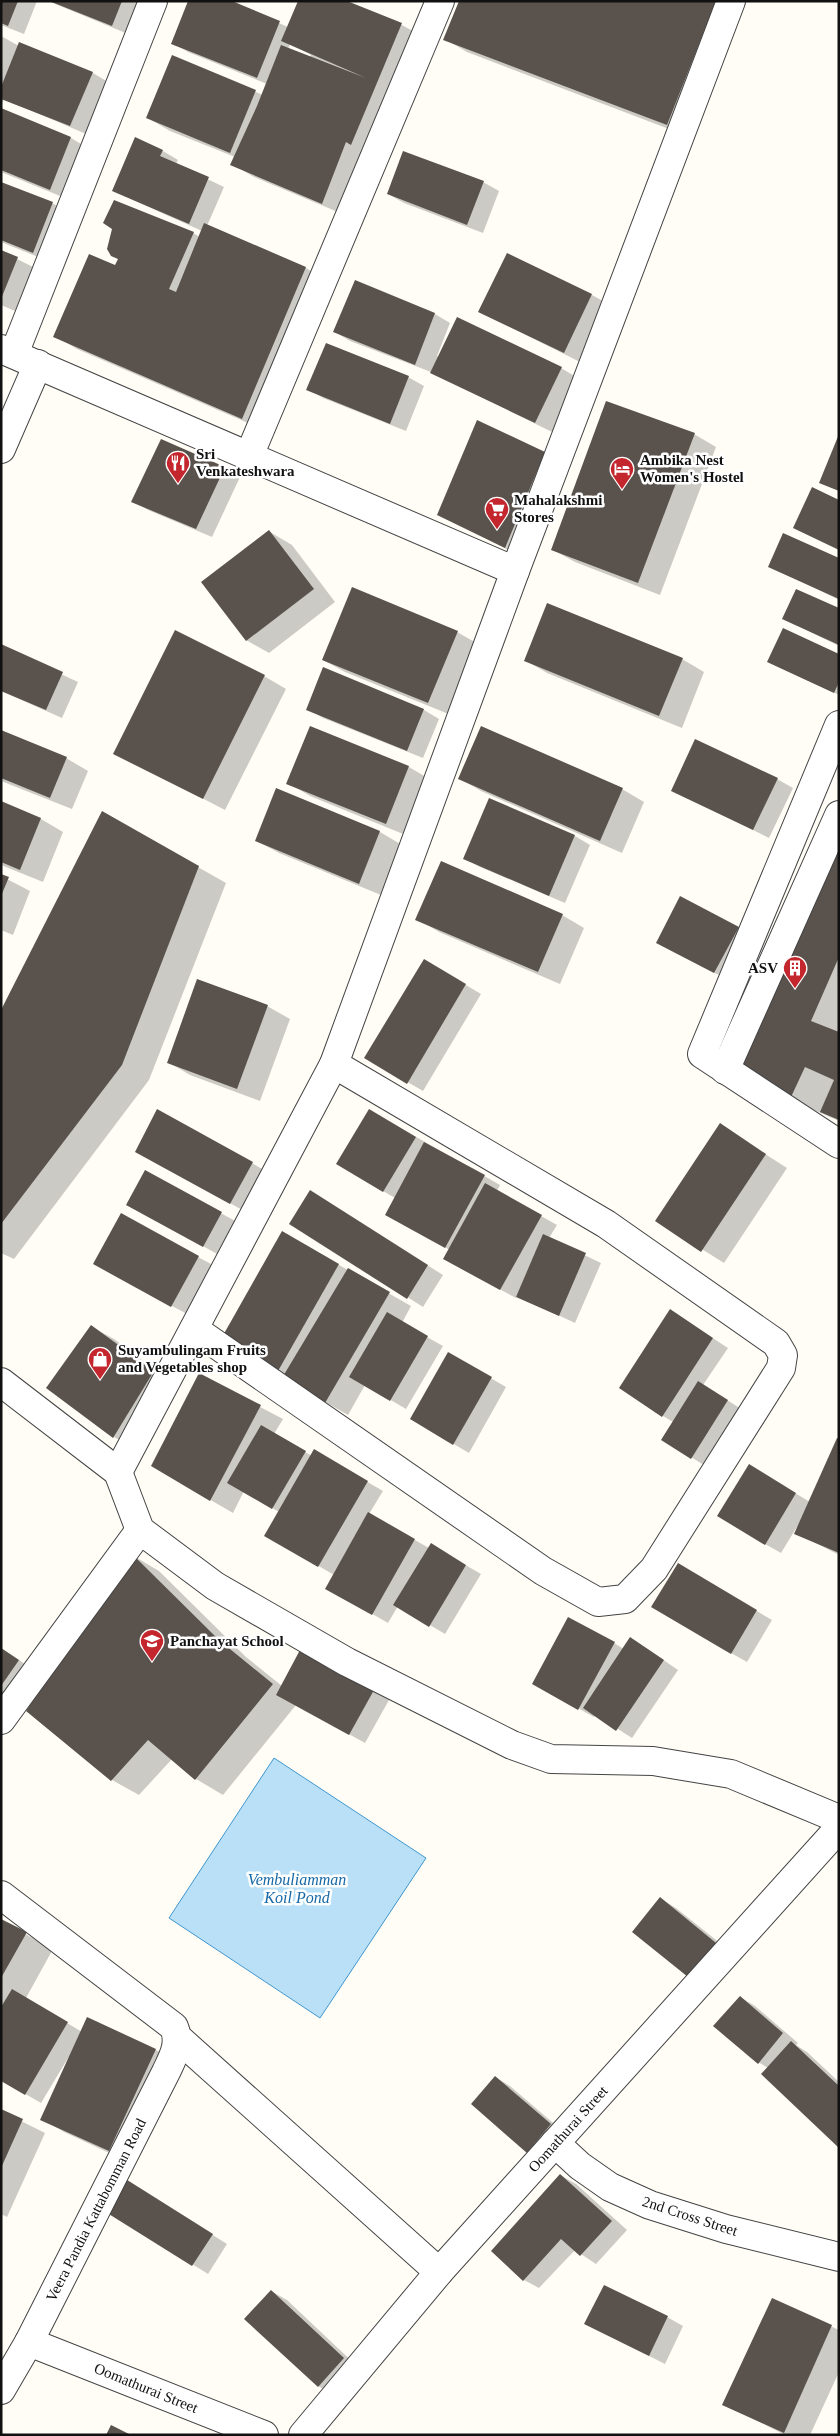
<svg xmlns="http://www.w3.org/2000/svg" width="840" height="2436" font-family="'Times New Roman',serif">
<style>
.water{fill:#b9e0f7;stroke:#3f96cf}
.shadow{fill:#0003;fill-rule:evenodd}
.building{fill:#5a524d}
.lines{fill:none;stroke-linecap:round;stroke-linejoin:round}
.minor-casing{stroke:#444;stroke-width:30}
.minor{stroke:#fff;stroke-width:28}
.labels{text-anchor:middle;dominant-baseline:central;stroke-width:5;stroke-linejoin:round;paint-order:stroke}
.poi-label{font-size:15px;font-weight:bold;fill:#111;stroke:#fff;text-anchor:start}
.street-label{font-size:15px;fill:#111;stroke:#fff}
.water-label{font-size:16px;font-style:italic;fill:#1768a6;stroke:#fff}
</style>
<rect width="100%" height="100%" fill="#fffdf5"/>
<path class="water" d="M274,1758L426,1858L320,2018L169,1918Z"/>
<g class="shadow">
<path d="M1,1H37L24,34L1,25Z"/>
<path d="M48,1H141L128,34Z"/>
<path d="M228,1L288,27L344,1L402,25L424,37L345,215L254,177L232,164L235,157L170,131L148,118L173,57L263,95L267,84L188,52L173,43ZM290,44L311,55L310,57L288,49Z"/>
<path d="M460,1H743L690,137L467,52L445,39Z"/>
<path d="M1,36L19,46L20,44L93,73L108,82L86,134L4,99L1,105Z"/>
<path d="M1,110L71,138L86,147L65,198L1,172Z"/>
<path d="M163,151L178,160L176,164L224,187L207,226L306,268L328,281L264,430L77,349L55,336L124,270L193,233L200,237L202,231L113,191Z"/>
<path d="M483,182L499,191L483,233L404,203L388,194Z"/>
<path d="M1,183L52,203L68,212L48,261L1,242Z"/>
<path d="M1,251L33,267L15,311L1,305Z"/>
<path d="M355,282L435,314L450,323L437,356L439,357L561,368L583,381L558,435L431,372L350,341L335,332Z"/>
<path d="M592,295L614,307L586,365L480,312Z"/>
<path d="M408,377L424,386L406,431L323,398L308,389Z"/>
<path d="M694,434L716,447L660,595L575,562L553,550Z"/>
<path d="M162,441L240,477L212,537L148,510L133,501Z"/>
<path d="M544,453L566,466L527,560L439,514Z"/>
<path d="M270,532L292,545L335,602L269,653L246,640Z"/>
<path d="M839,560V600L770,566Z"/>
<path d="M839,610V646L784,619Z"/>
<path d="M457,632L480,645L451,715L345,672L323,660Z"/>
<path d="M1,646L78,682L62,718L1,691Z"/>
<path d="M839,655V695L769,662Z"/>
<path d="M682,659L704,672L682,728L547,673L525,660Z"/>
<path d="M324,669L424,710L439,719L423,758L323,718L308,709Z"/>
<path d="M264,676L286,689L225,810L115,753Z"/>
<path d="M310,727L409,767L431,780L408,836L310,796L288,783Z"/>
<path d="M1,732L66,758L88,771L72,809L1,781Z"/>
<path d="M459,778L622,789L644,802L622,853L481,791Z"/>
<path d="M777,779L793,788L769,838L673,790Z"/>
<path d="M277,790L380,832L402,845L381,895L279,853L257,841Z"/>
<path d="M490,800L575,836L590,845L565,903L480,867L465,858Z"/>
<path d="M1,803L41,819L63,832L43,882L1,865Z"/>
<path d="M103,813L226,883L149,1080L14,1259L1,1253V1013Z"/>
<path d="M839,840V1121L766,1089Z"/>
<path d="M1,876L30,891L13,935L1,930Z"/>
<path d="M562,915L584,928L560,984L439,932L417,919Z"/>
<path d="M738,928L753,937L730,981L673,951Z"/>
<path d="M439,969L481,994L423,1091L366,1058Z"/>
<path d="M267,1006L290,1019L260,1101L190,1075L168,1062Z"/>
<path d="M385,1119L500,1185L497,1191L557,1225L549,1238L601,1263L575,1323L517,1296L516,1298L460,1268L450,1250L402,1224L395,1198L383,1191Z"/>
<path d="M720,1125L787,1168L724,1263L657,1221Z"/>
<path d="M152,1161L252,1163L267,1172L246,1212Z"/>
<path d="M146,1172L237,1222L219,1255L143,1213Z"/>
<path d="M326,1201L443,1275L423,1307L291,1223Z"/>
<path d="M283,1233L411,1306L402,1323L443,1346L406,1409L365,1385L348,1415L284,1378L286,1375L223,1339Z"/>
<path d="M198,1257L213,1265L187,1314L110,1273Z"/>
<path d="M671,1311L728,1348L703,1385L743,1410L707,1467L662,1439L673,1422L663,1416Z"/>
<path d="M92,1327L114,1339L176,1385L136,1449L114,1437Z"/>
<path d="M449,1354L506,1387L469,1453L411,1419Z"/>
<path d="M200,1375L283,1419L274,1434L312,1456L314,1451L383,1491L369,1514L429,1548L431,1545L481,1574L445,1634L398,1606L388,1623L327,1588L334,1575L266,1535L279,1512L244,1491L233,1513L152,1466Z"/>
<path d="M839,1440V1555L796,1533L798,1525L781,1553L765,1544V1475L810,1502Z"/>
<path d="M132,1555L159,1571L246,1657L282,1686L300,1652L389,1700L365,1743L296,1705L223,1795L196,1779L172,1759L139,1795L112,1780Z"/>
<path d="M678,1565L772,1620L747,1662L731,1653Z"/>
<path d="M614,1643L624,1649L646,1648L678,1670L632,1738L596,1715L594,1717L534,1684Z"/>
<path d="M1,1648L34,1670L1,1698Z"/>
<path d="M661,1899L676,1908L731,1952L705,1985Z"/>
<path d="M1,1921L53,1949L26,1998L82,2032L156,2050L178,2063L131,2163L64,2132L42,2119L69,2059L68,2058L41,2103L1,2080Z"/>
<path d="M740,1997L755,2006L798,2043L796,2045L807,2052L839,2082V2147L768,2068L758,2062Z"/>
<path d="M495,2077L510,2086L566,2134L543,2161L528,2152Z"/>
<path d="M1,2111L45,2133L7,2217L1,2214Z"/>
<path d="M560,2175L576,2184L627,2230L596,2264L575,2250L539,2288L524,2280Z"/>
<path d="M140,2189L227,2244L208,2274L106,2210Z"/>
<path d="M271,2291L287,2300L359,2368L334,2395L318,2386Z"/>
<path d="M772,2299L839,2330V2372L810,2435H785L724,2404Z"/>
<path d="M667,2317L683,2326L665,2364L586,2324Z"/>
</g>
<g class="building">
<path d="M1,1H18L8,26L1,23Z"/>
<path d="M49,1H122L112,26Z"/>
<path d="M188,1H232L280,21L257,78L171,44Z"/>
<path d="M298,1H347L402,23L351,145L346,142L322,204L230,165L257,106L281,45L366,78L281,41Z"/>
<path d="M459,1H716L667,125L443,40Z"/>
<path d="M19,42L93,72L70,126L1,99V87Z"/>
<path d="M172,55L256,90L230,153L146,118Z"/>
<path d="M1,108L71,137L50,190L1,170Z"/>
<path d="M135,137L163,150L160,156L209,177L189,224L112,191Z"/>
<path d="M403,151L484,181L467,225L387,194Z"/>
<path d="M1,182L53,202L33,253L1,240Z"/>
<path d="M114,200L194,232L169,289L176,292L204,223L306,267L242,419L53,337L89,254L115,265L118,259L111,256L107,249L112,229L103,223Z"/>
<path d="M1,250L18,257L1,299Z"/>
<path d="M507,253L592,294L564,353L478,312Z"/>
<path d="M355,280L435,313L415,365L333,332Z"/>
<path d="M457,317L562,367L535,423L430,373Z"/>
<path d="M326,343L409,376L390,424L306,390Z"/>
<path d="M606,401L695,433L638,583L551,550Z"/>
<path d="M477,420L545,452L505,548L437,515Z"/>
<path d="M839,434V491L819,483Z"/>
<path d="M161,439L225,467L196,529L131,502Z"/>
<path d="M812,487L839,500V550L793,528Z"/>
<path d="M269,530L314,589L246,641L201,582Z"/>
<path d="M783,533L839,558V599L768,567Z"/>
<path d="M352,587L458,631L428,703L322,660Z"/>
<path d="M796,589L839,608V645L782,619Z"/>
<path d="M547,603L683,658L659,716L524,661Z"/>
<path d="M783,628L839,654V682L834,693L767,662Z"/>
<path d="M175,630L265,675L203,799L113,754Z"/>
<path d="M1,644L63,672L46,710L1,691Z"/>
<path d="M323,667L424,709L407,751L306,710Z"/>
<path d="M310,726L409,766L386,824L286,784Z"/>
<path d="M481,726L623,788L600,841L458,779Z"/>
<path d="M1,730L67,757L50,798L1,778Z"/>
<path d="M695,739L778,778L753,830L671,791Z"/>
<path d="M276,788L380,831L359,884L255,841Z"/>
<path d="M489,798L575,835L549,896L463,859Z"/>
<path d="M1,801L41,818L20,870L1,862Z"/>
<path d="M102,811L199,866L122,1065L1,1224V1010Z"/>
<path d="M839,838V957L811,1021L839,1032V1120L820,1112L834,1080L805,1067L791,1097L730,1070Z"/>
<path d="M441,861L563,914L538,972L415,920Z"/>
<path d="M1,874L9,877L1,896Z"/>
<path d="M680,896L739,927L714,973L656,943Z"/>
<path d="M424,959L466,984L407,1084L364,1058Z"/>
<path d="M197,979L268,1005L237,1089L167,1063Z"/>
<path d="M157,1109L253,1162L230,1204L135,1152Z"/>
<path d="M369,1109L416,1137L383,1192L336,1164Z"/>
<path d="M720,1123L766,1154L701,1252L655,1221Z"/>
<path d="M424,1142L485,1175L445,1248L385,1215Z"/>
<path d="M145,1170L222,1212L203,1247L126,1205Z"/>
<path d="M485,1183L542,1215L500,1290L443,1259Z"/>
<path d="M310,1190L428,1265L407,1299L289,1224Z"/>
<path d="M121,1213L199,1256L171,1307L93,1264Z"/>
<path d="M282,1231L339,1264L278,1371L221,1339Z"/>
<path d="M543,1234L586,1253L559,1316L516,1297Z"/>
<path d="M348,1268L390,1292L325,1403L282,1378Z"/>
<path d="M670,1309L713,1338L662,1417L619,1388Z"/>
<path d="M387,1312L428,1336L390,1401L349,1377Z"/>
<path d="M91,1325L154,1371L113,1438L46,1388Z"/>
<path d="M448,1352L492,1377L453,1445L410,1419Z"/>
<path d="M199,1373L261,1405L210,1501L151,1466Z"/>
<path d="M698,1381L728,1400L691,1459L661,1440Z"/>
<path d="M261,1425L306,1451L272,1509L227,1483Z"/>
<path d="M837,1438H839V1553L794,1534Z"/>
<path d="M314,1449L368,1481L318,1567L264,1536Z"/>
<path d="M749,1464L796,1493L765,1545L717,1516Z"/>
<path d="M368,1512L415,1539L372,1615L325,1589Z"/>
<path d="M431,1543L466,1565L429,1627L393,1605Z"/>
<path d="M131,1553L219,1640L273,1684L195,1780L148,1740L111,1781L26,1711Z"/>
<path d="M678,1563L757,1610L731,1654L651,1607Z"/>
<path d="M568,1617L615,1642L578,1710L532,1684Z"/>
<path d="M630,1637L664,1660L616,1731L583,1708Z"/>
<path d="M1,1648L19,1660L1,1686Z"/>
<path d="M300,1650L374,1690L349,1735L276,1695Z"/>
<path d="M660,1897L716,1943L688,1977L632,1932Z"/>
<path d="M1,1919L27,1932L1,1978Z"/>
<path d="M12,1989L68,2022L25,2095L1,2081V2007Z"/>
<path d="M740,1996L783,2033L758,2064L713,2026Z"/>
<path d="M87,2017L156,2049L109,2151L40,2120Z"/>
<path d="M791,2041L839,2086V2148L761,2074Z"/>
<path d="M495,2076L551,2124L527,2153L471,2104Z"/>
<path d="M1,2109L23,2119L1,2168Z"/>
<path d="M560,2174L612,2221L580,2256L561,2239L523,2281L491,2251Z"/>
<path d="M124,2178L213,2234L192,2266L104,2211Z"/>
<path d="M604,2285L668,2316L649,2356L584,2324Z"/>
<path d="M271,2290L344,2358L318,2387L244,2319Z"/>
<path d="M772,2298L832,2325L784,2433L722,2405Z"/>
<path d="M111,2425L131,2435H106Z"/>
</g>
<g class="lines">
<g class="minor-casing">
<g id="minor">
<path d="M1,349L515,571"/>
<path d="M14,354L153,1"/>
<path d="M1,449L38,364"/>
<path d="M249,456L440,1"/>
<path d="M839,725L702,1054L839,1144"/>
<path d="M725,1070L839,815"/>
<path d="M194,1329L543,1571L598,1602L625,1599L654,1569L781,1368L783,1355L776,1343L606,1224L334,1064"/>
<path d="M1,1382L118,1472L140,1530L215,1586L347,1662L512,1745L551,1759L653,1761L731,1774L839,1819"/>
<path d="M118,1472L334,1064L515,571L731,1"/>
<path d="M1,1720L140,1530"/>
<path d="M1,1895L174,2027C181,2044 173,2057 166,2072L29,2342L1,2390"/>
<path d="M178,2038L439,2272"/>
<path d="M555,2143L580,2166L610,2187L650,2205L726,2229L839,2257"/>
<path d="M29,2342L264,2435"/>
<path d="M303,2435L439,2272L839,1828"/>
</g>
</g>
<use href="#minor" class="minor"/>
</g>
<defs>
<g id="restaurant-pin" transform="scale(1.25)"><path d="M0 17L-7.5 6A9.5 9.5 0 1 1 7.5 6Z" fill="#c4262e" stroke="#fff"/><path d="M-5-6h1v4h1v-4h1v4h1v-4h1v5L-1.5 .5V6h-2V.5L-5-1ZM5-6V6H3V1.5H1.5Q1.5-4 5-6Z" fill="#fff"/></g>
<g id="hotel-pin" transform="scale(1.25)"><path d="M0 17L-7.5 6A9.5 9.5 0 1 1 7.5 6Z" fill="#c4262e" stroke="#fff"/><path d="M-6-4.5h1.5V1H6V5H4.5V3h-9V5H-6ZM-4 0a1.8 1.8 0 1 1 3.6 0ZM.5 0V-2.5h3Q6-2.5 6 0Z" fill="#fff"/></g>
<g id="supermarket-pin" transform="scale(1.25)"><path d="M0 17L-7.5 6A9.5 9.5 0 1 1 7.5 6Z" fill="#c4262e" stroke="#fff"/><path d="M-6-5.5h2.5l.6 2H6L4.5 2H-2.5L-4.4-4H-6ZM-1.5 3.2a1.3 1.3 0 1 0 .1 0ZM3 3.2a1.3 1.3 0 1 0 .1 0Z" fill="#fff"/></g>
<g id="building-pin" transform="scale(1.25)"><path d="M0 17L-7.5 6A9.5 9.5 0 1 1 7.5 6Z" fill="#c4262e" stroke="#fff"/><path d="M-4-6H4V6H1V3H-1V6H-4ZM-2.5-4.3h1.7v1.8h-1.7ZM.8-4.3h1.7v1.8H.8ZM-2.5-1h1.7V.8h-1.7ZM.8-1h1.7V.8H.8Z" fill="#fff"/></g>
<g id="shop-pin" transform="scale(1.25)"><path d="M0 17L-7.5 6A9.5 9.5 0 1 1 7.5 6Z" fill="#c4262e" stroke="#fff"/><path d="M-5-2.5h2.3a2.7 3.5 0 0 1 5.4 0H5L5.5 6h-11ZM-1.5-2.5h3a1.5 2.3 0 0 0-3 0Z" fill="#fff"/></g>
<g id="school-pin" transform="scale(1.25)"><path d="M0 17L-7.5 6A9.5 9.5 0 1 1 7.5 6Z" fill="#c4262e" stroke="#fff"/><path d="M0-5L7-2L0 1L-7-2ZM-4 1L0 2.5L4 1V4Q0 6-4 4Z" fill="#fff"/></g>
</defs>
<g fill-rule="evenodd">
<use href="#restaurant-pin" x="178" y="463"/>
<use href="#hotel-pin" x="622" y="469"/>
<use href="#supermarket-pin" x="497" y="509"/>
<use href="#building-pin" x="795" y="968"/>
<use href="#shop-pin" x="100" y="1359"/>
<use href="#school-pin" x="152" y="1641"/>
</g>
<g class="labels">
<g class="poi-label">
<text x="196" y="454">Sri<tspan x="196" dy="17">Venkateshwara</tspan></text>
<text x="640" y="460">Ambika Nest<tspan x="640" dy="17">Women's Hostel</tspan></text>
<text x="514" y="500">Mahalakshmi<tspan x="514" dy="17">Stores</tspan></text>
<text x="778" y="968" text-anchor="end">ASV</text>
<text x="118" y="1350">Suyambulingam Fruits<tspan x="118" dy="17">and Vegetables shop</tspan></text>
<text x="170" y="1641">Panchayat School</text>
</g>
<g class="street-label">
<text transform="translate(568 2129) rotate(-48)">Oomathurai Street</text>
<text transform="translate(96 2210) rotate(-63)">Veera Pandia Kattabomman Road</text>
<text transform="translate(690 2216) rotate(18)">2nd Cross Street</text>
<text transform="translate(146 2388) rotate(22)">Oomathurai Street</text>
</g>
<g class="water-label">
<text x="297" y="1879">Vembuliamman<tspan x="297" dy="18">Koil Pond</tspan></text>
</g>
</g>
<rect width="840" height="2436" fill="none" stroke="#111111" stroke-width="5"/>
</svg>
